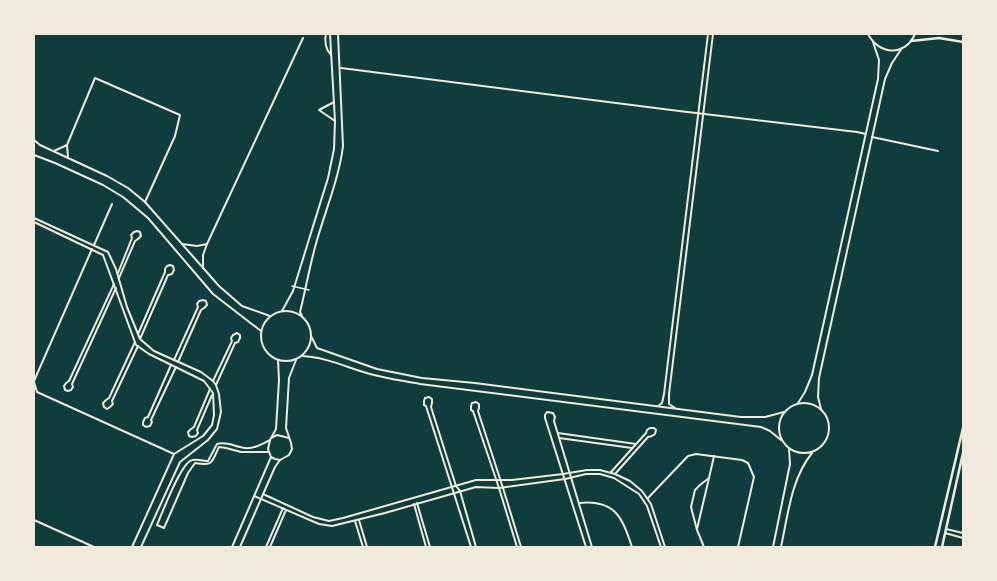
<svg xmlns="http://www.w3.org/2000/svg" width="997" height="581" font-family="'PT Sans',sans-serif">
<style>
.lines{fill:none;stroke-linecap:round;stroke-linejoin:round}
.pedestrian{stroke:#f1e9da;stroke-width:1.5}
.minor{stroke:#f1e9da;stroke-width:2}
.tertiary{stroke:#f1e9da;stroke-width:2.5}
</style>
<rect width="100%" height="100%" fill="#0f3d3e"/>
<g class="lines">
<path class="pedestrian" d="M292,286L309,290"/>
<g class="minor">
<path d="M326,34C324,41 326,50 331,55"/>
<path d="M868,34C879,55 905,57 915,34"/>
<path d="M341,68L679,111L857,132L866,134"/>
<path d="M334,102L319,110L335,121"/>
<path d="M872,137L938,151"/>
<path d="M34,140L40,145L107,176L128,188L145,202L219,286L242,306L270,316"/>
<path d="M67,145L95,78L180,115L175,136L145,202"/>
<path d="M54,151L67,145L68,158"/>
<path d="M34,155L55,163L103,185L123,197L148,218L213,294L261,331"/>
<path d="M34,218L108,252L116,269L127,307L140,339L154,351L201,372L213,381L216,385L219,394L221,412L217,429L208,440L180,462L141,547"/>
<path d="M34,222L103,255L136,345L149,354L204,381L213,393L214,415L212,425L203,436L174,454L132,547"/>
<path d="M182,244L197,246L207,244L203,255V268"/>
<path d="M207,244L303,38"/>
<path d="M94,245L112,204"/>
<path d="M118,273L132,238L131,235L134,232L137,231L140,232L141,236L138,239L135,241L119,278"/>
<path d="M114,284L69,381L66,383L64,386L65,390L68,391L71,390L73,387L72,384L116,288"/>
<circle cx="286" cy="336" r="25"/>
<path d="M282,311L293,291L328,178L334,149L335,121L330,34"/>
<path d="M302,316L300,312C306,288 310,264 317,240C326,209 339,178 343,146L338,34"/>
<path d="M138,334L165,272V269L167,266L170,265L173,266L174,270L172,274L168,275L140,339"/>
<path d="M311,336L317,348L377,369L422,378L475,383L741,417H765L784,412"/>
<path d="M135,342L109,398L106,400L103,403L104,407L107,409L110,407L113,404L112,401L138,346"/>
<path d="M302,356C327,357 350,369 374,375C389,379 405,381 420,384L761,427L770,431L781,440"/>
<path d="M174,360L198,307L197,304L199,301L203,300L206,301L207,305L204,308L201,310L178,362"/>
<path d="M171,365L148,417L145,418L143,422V425L146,427L150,426L152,422L151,420L176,367"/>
<path d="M34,381L92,249"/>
<path d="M213,381L232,341L231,338L233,335L237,333L240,335V338L238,342L235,343L216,385"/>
<path d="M34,382L37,392L174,454"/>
<path d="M210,389L194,427L191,429L188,432L189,436L192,437L196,436L198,433L197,430L212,395"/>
<circle cx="804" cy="428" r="25"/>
<path d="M798,403L805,392L812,375L878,79L879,60L873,42"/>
<path d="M658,406L662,403L664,394L708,34"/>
<path d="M675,408L669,404V394L713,34"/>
<path d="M821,409L818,397L819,378L885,79L892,63L902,48"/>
<path d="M558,433L636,444"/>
<path d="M271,438L277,435L289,438"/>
<path d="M559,438L632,448"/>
<path d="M268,452H241L226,448L219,447C211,463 214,466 195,463L188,473L164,528L157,525C163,511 179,468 190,461C195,458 203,461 208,461L217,444C226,441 236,447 245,448C254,449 262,444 270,440"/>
<path d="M271,457L275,459L280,460"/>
<path d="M611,472L646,433L647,430L650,428H654L656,430L655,434L652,436L648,437L615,474"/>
<path d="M263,494L313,517L329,521L343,518L476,480H512L563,474L587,470H600L615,474L630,481L642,491L651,504L665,547"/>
<path d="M254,496L319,524L332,526L385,513L476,487L499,488L565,479L586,474H600L614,478L639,494L647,506L661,547"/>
<path d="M648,498L688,456L696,454L742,460L748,463L754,477L738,547"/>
<path d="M417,503L430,547"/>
<path d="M579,503C615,499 622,517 632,547"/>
<path d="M414,504L426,547"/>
<path d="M34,520L94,547"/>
<path d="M359,520L367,547"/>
<path d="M355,521L363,547"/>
<path d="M697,529L709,478"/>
<path d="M946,529L963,533"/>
<path d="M945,533L963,538"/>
<path d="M232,547L271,457L268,449L270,440L276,429L279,380L278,360"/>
<path d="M240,547L275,467L280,460L289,455L292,449L291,443L286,428L289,378L296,360"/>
<path d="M266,547L283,508"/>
<path d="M270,547L286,510"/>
<path d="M471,547L426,406L424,405V401L425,398L429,397L432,399V403L431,407L456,486L460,491L476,547"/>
<path d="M517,547L499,488L473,411L471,410V406L472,403L476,402L479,404V408L478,411L503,488L521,547"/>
<path d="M586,547L545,418V415L547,412L553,413L555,417L554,421L592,547"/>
<path d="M704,547L697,530L691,507L695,490L700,485L709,478L714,456"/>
<path d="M773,547L790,464L789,449"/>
<path d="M781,547C788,515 791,479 812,453"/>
</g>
<g class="tertiary">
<path d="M911,41L939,38L963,42"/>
<path d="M935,547L963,428"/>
<path d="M942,547L963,453"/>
</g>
</g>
<rect width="997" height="581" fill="none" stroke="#f1e9da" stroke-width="70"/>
</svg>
